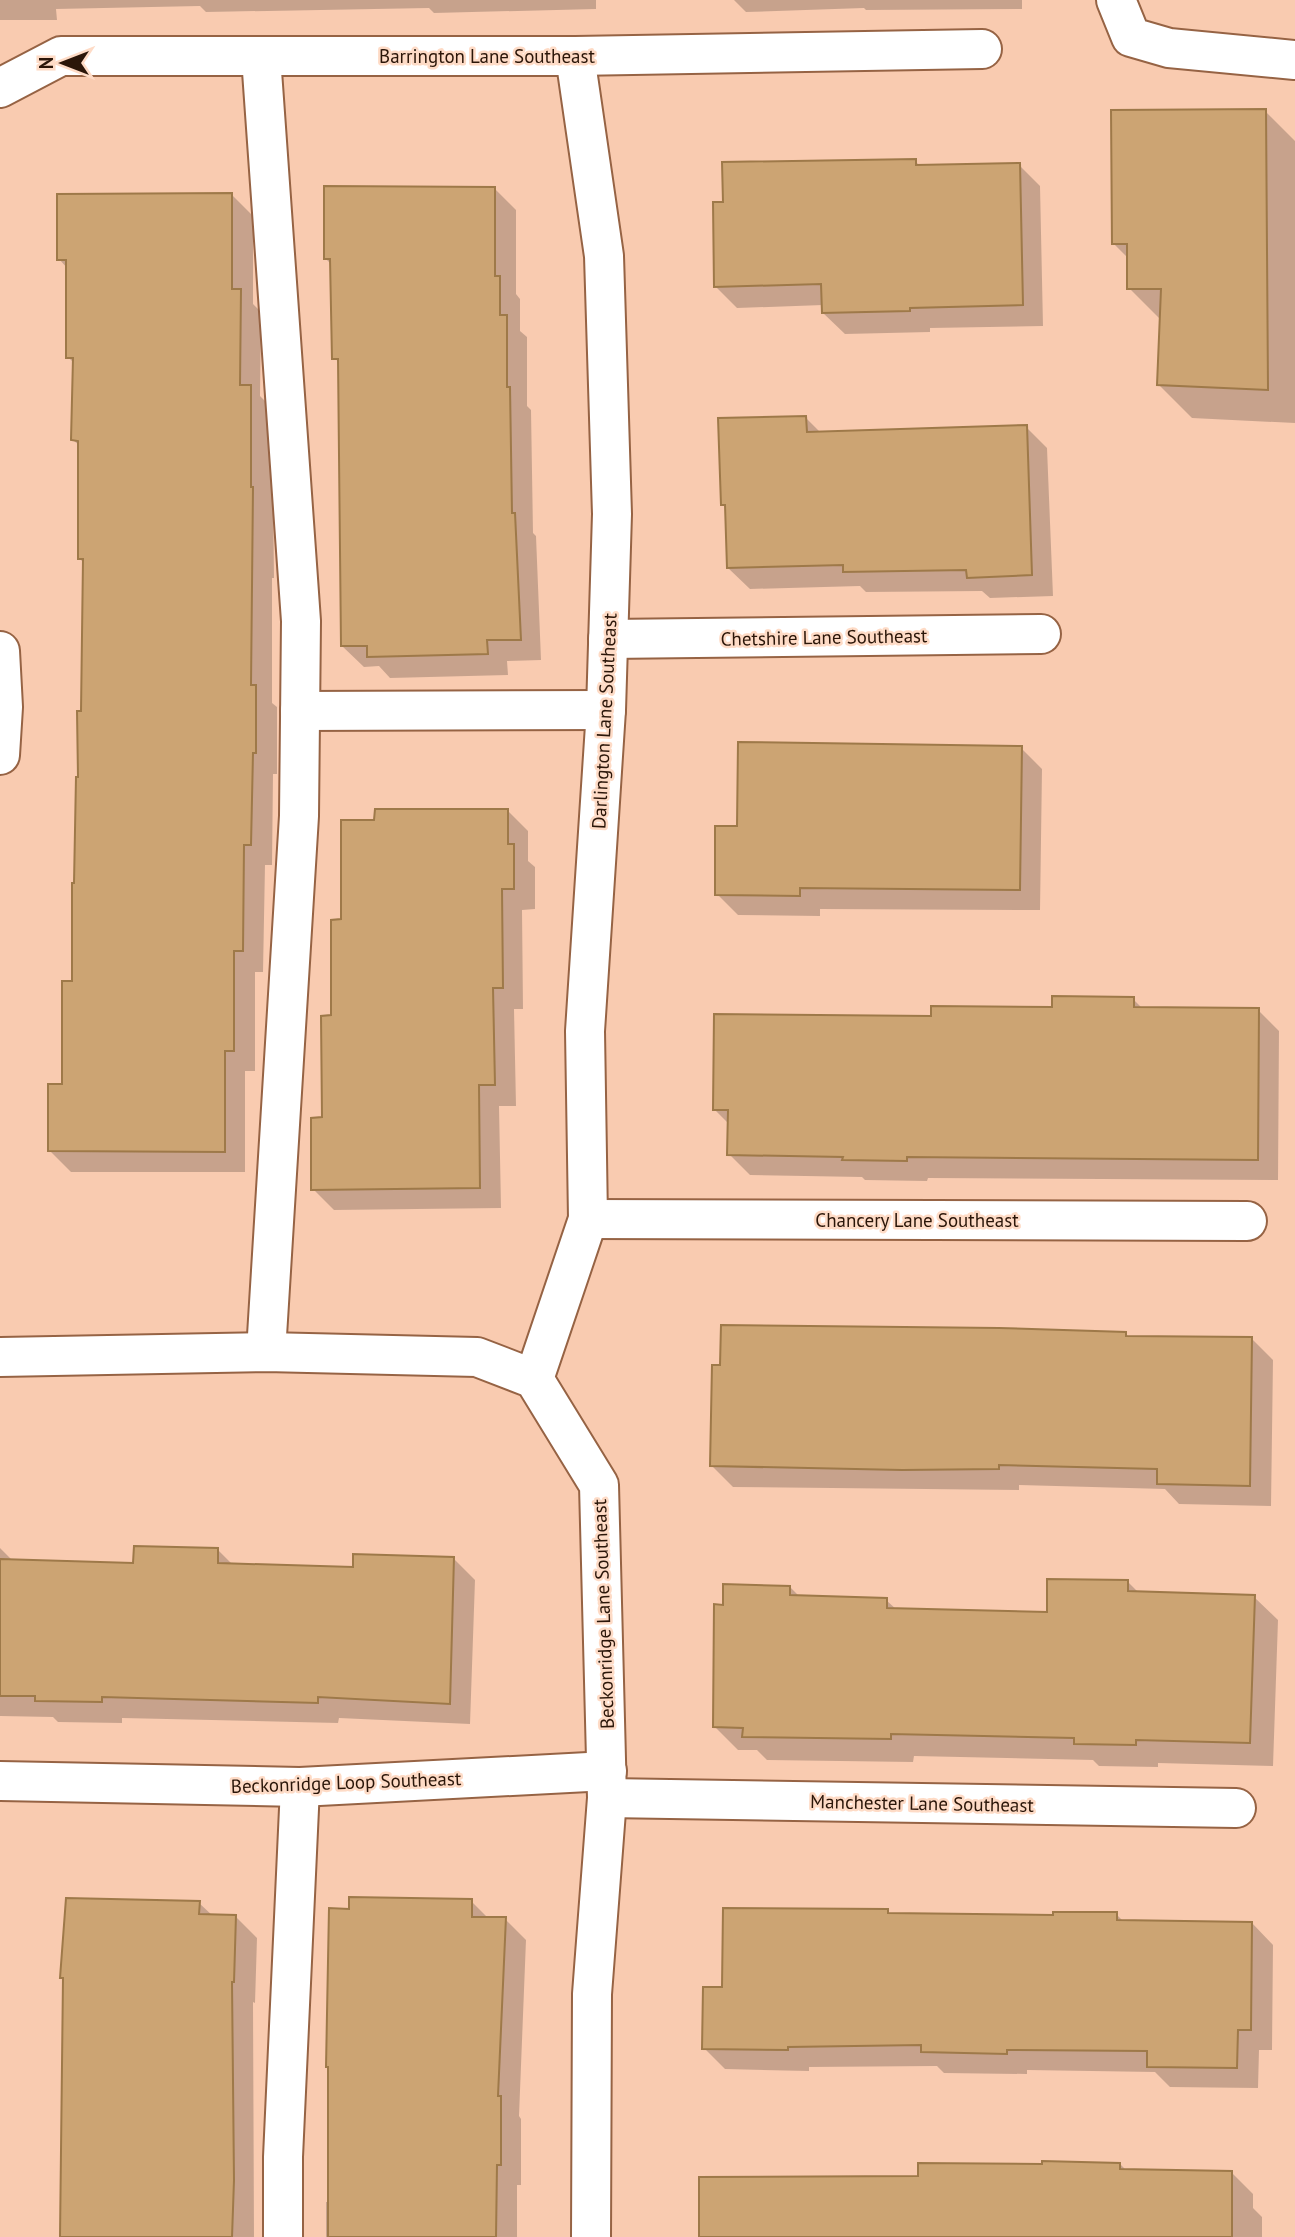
<svg xmlns="http://www.w3.org/2000/svg" width="1295" height="2237" font-family="'PT Sans',sans-serif">
<style>
.shadow{fill:#0003}
.building{fill:#cca473;stroke:#9e7949;stroke-width:2}
.lines{fill:none;stroke-linecap:round;stroke-linejoin:round}
.minor-casing{stroke:#966344;stroke-width:42}
.minor{stroke:#fff;stroke-width:38}
.labels{text-anchor:middle;dominant-baseline:central;stroke-width:5;stroke-linejoin:round;paint-order:stroke}
.street-label{font-size:19px;fill:#2b1609;stroke:#fedbc6}
</style>
<rect width="100%" height="100%" fill="#f9cbb0"/>
<g class="shadow">
<path d="M0,0H596V9L434,13L429,8L206,12L200,6L56,9L57,20H0Z"/>
<path d="M734,0H1022V9L866,10L864,8L746,12Z"/>
<path d="M1265,111L1295,141V423L1192,418L1158,384L1162,321L1129,288V259L1114,244Z"/>
<path d="M915,161L921,167L1019,165L1040,186L1043,326L930,328V332L845,334L823,313V305L737,308L716,287L725,203Z"/>
<path d="M495,189L516,210V294L520,299V331L527,337V406L531,410L533,533L536,536L541,660L507,661L508,675L390,678L379,666L364,667L342,646L340,363L334,358L332,265L325,258Z"/>
<path d="M232,195L253,216V304L261,312L260,396L272,408L274,578H272V703L277,707V774H273L272,865H265L263,972H255V1071H245V1172H71L50,1151L63,1086L74,982L85,564L80,559V446L73,440L74,363L68,357V269L59,259Z"/>
<path d="M806,418L821,433L1026,427L1047,448L1053,596L990,598L982,591L866,592L860,586L750,589L728,568L727,508L723,504Z"/>
<path d="M1021,748L1042,769L1040,910L820,909V916L738,915L717,894L739,828Z"/>
<path d="M507,810L528,831V861L535,867V909L522,910L523,1009H514L516,1106H499L501,1208L334,1210L313,1189L324,1119L342,921L375,821Z"/>
<path d="M1133,999L1143,1009L1258,1010L1279,1031L1278,1180L928,1178L927,1181L865,1180L862,1177L750,1175L729,1154V1124L714,1109L932,1018L1054,1009Z"/>
<path d="M1125,1333L1130,1338L1252,1339L1273,1360L1271,1506L1179,1504L1165,1489L1019,1485V1490L733,1487L711,1465Z"/>
<path d="M0,1548L13,1561L135,1564L218,1550L233,1565L354,1569L454,1559L475,1580L470,1724L339,1718L338,1723L122,1718V1723L58,1722L53,1717L0,1716Z"/>
<path d="M1127,1581L1139,1593L1254,1597L1278,1620L1273,1766L1158,1763V1767L1099,1766L1093,1760L914,1756L913,1762L767,1760L757,1750H738L714,1726L725,1607L790,1587L800,1597L886,1600L897,1610L1049,1614Z"/>
<path d="M471,1901L489,1919H505L526,1940L519,2116L521,2119V2185H517V2237H326V2202H330V2069L327,2066L351,1911Z"/>
<path d="M199,1903L213,1916L236,1917L257,1938L255,2003L253,2002L254,2237H61L64,1980L62,1978Z"/>
<path d="M887,1911L891,1915L1055,1917L1116,1914L1124,1922L1252,1923L1273,1945L1272,2050H1259L1258,2088L1170,2087L1155,2072L1027,2070V2074L944,2073L937,2066L809,2067V2071L725,2069L704,2048L724,1989Z"/>
<path d="M1120,2164L1127,2171L1232,2173L1253,2194V2208L1262,2217V2237H701L920,2177Z"/>
</g>
<g class="building">
<path d="M1266,109L1268,390L1157,385L1161,289H1127V244H1112L1111,110Z"/>
<path d="M916,159V165L1020,163L1023,305L910,308V311L822,313L821,284L714,287L713,202H723L722,162Z"/>
<path d="M324,186L495,187V276H500V315H507V387H510L512,513H515L521,640H487L488,654L367,657V646H341L338,359H332L330,259H324Z"/>
<path d="M232,193V289H241L240,385H251V487H253L251,685H256V753H253L251,845H244L243,951H234V1051H225V1152L48,1151V1084H62V981H72V883H74L76,777H78L77,711H81L83,559H78V441L71,440L73,358H66V260H57V194Z"/>
<path d="M806,416L807,432L1027,425L1032,575L967,578L966,570L843,572V565L727,568L725,505H721L718,418Z"/>
<path d="M738,742L1022,746L1020,890L800,888V896L715,895V826H737Z"/>
<path d="M375,809H508V844H514V889H502L503,988H493L495,1085H479L480,1188L311,1190V1118L322,1117L321,1016L331,1015V920L341,919V820H374Z"/>
<path d="M1052,996L1134,997V1007L1259,1008L1258,1160L907,1157V1161L842,1160L843,1157L727,1155L728,1110H713L714,1014L931,1016V1006L1052,1007Z"/>
<path d="M721,1325L999,1328L1126,1332V1336L1252,1337L1250,1486L1157,1484V1469L999,1465V1469L902,1470L710,1466L712,1365H720Z"/>
<path d="M134,1546L218,1548V1563L353,1567V1554L454,1557L450,1704L318,1697V1703L102,1697V1702L35,1701V1696H0V1559L133,1563Z"/>
<path d="M1047,1579L1128,1580V1591L1255,1595L1250,1743L1136,1740V1745L1074,1744V1738L891,1734V1739L742,1737L743,1728L713,1727L714,1604L723,1605V1584L790,1586V1595L887,1598V1608L1047,1612Z"/>
<path d="M349,1897L472,1899V1917H506L498,2096H501V2165H497L496,2237H328V2067H326L329,1908L349,1909Z"/>
<path d="M66,1898L200,1901L199,1914L236,1915L234,1982H232L234,2180L232,2237H60L63,1978H60Z"/>
<path d="M723,1908L888,1909V1913L1053,1915V1912H1117V1920L1252,1922L1251,2030H1238L1237,2068L1147,2067V2051L1007,2050V2054L921,2052V2045L788,2047V2050L702,2049L703,1987H722Z"/>
<path d="M1042,2161L1120,2163V2169L1232,2171V2237H699V2177L918,2176V2163L1042,2164Z"/>
</g>
<g class="lines">
<g class="minor-casing">
<g id="minor">
<path d="M1116,0L1131,37L1169,48L1295,60"/>
<path d="M261,57L301,621L299,816L266,1352"/>
<path d="M0,88L61,56H575L982,49"/>
<path d="M608,639L1041,634"/>
<path d="M0,651L3,707L0,755"/>
<path d="M300,711L606,710"/>
<path d="M588,1219L1247,1221"/>
<path d="M0,1357L266,1352L477,1357L534,1379L599,1485L607,1798L592,1994L591,2237"/>
<path d="M534,1379L588,1219L585,1031L606,710L612,514L604,256L575,56"/>
<path d="M0,1781L300,1787L607,1771"/>
<path d="M607,1798L1236,1808"/>
<path d="M283,2237V2157L300,1787"/>
</g>
</g>
<use href="#minor" class="minor"/>
</g>
<g class="labels">
<g class="street-label">
<text x="487" y="56">Barrington Lane Southeast</text>
<text transform="translate(824 637) rotate(-1)">Chetshire Lane Southeast</text>
<text transform="translate(604 721) rotate(-87)">Darlington Lane Southeast</text>
<text x="917" y="1220">Chancery Lane Southeast</text>
<text transform="translate(603 1614) rotate(-92)">Beckonridge Lane Southeast</text>
<text transform="translate(346 1782) rotate(-2)">Beckonridge Loop Southeast</text>
<text transform="translate(922 1803) rotate(1)">Manchester Lane Southeast</text>
</g>
</g>
<g transform="translate(63 63) rotate(270)" stroke="#fedbc6" stroke-width="5" paint-order="stroke">
<path d="M0-5L12 26L0 18L-12 26Z" fill="#2b1609"/>
<text y="-10" font-size="19" font-weight="bold" text-anchor="middle" fill="#2b1609">N</text>
</g>
</svg>
